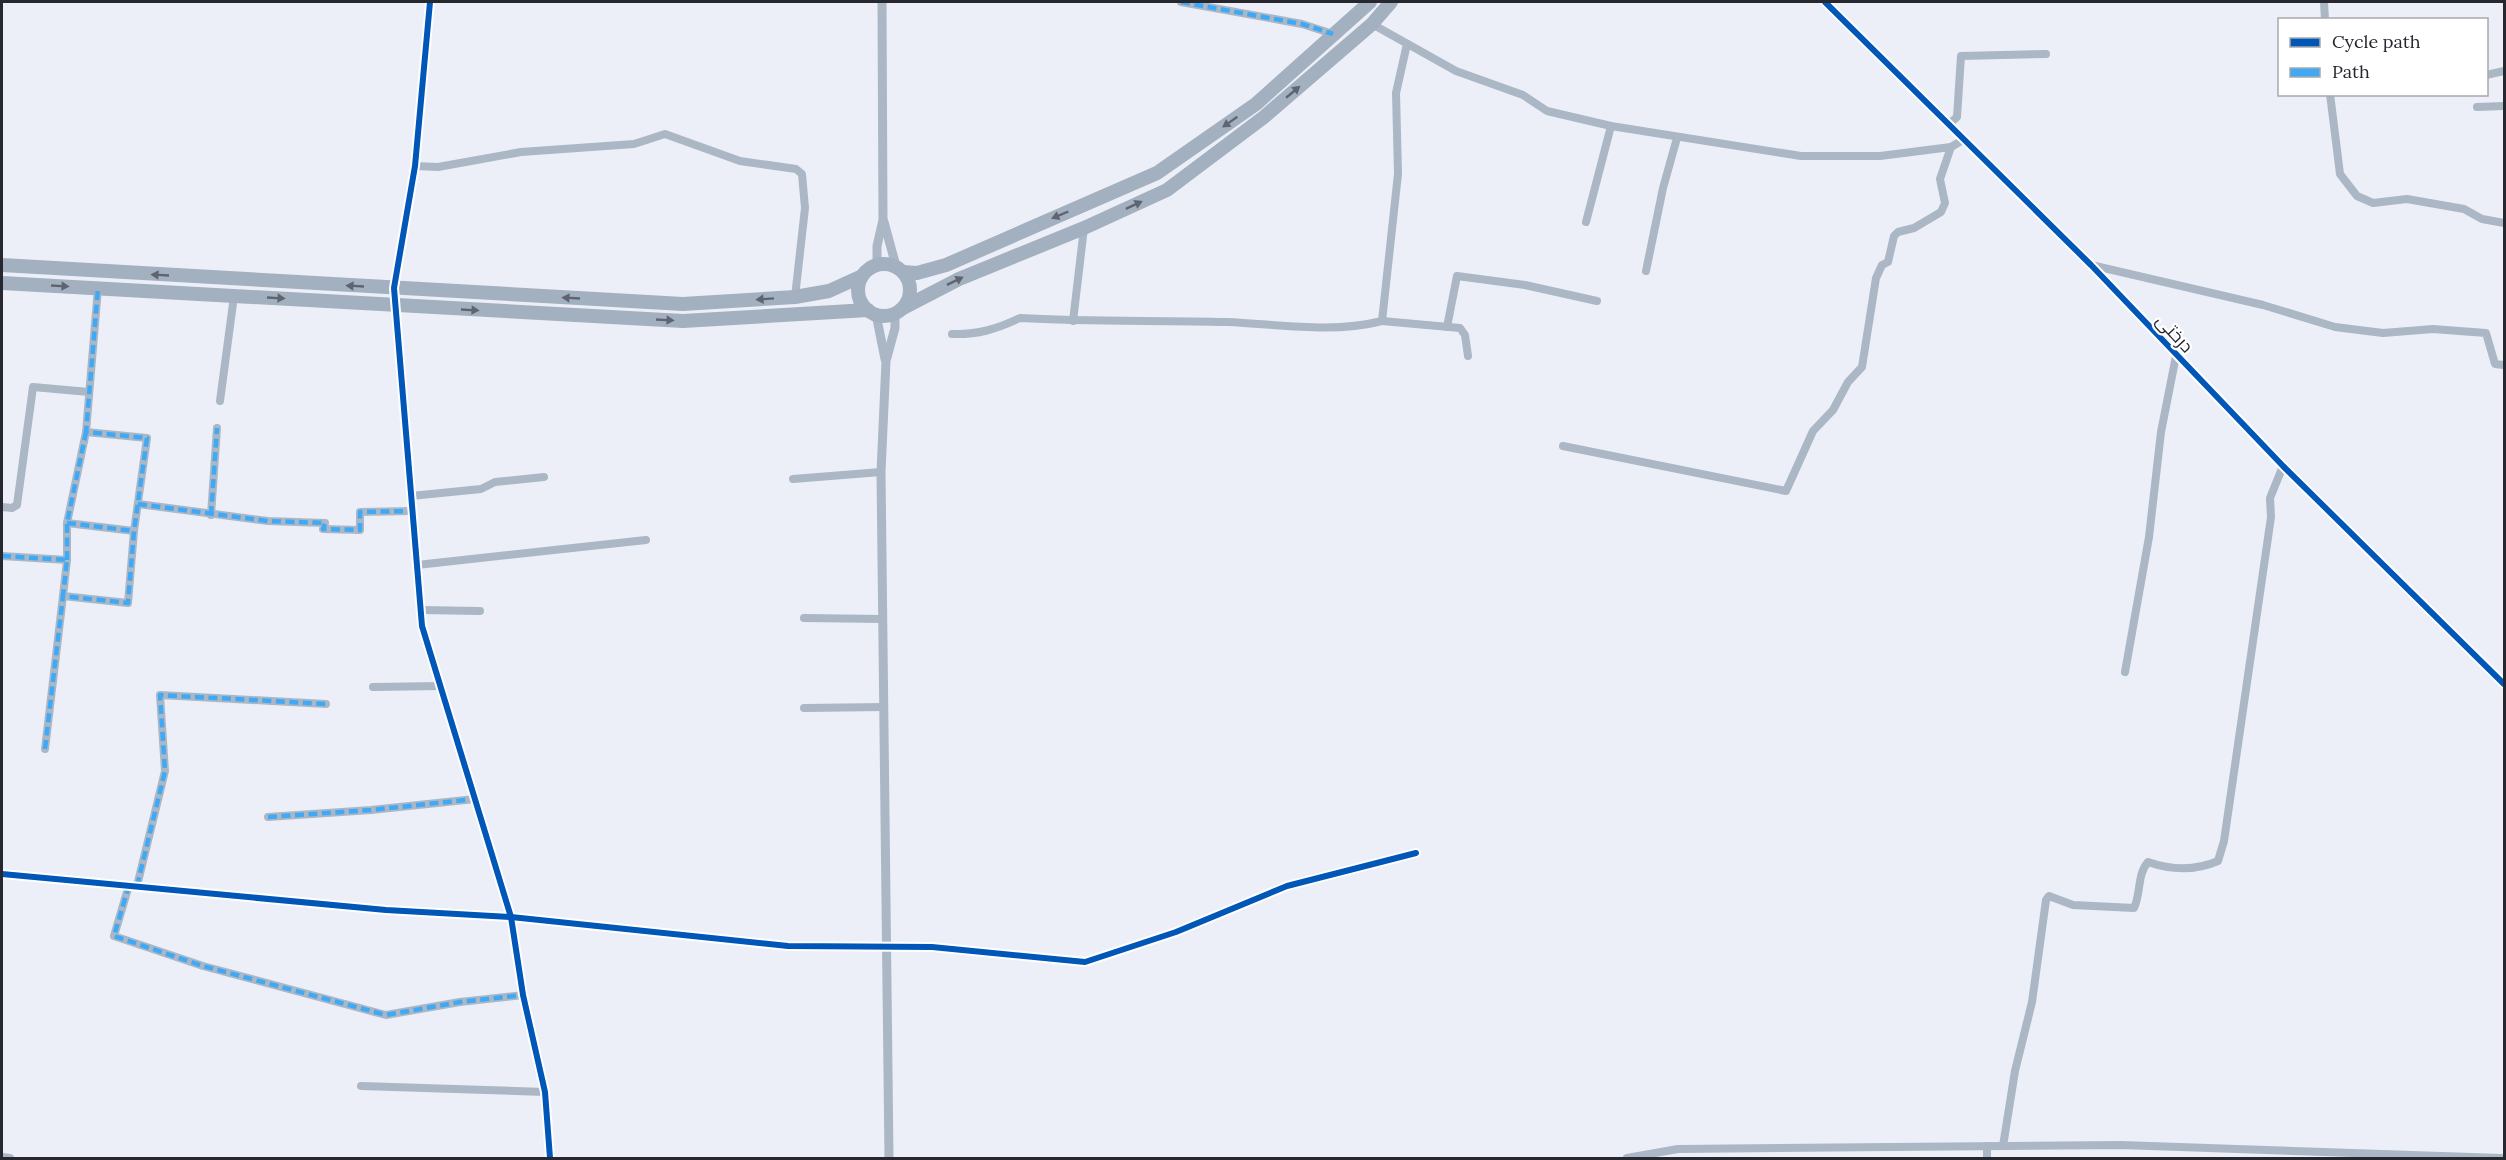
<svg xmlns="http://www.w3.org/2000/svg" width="2506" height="1160" font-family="Lora,Cairo,serif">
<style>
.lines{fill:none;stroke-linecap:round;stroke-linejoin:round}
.minor{stroke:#abb7c5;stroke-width:8}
.tertiary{stroke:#abb7c5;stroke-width:9}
.trunk{stroke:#a3b0c0;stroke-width:14}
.quiet{stroke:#3fa9f5;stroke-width:4.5;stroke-dasharray:9 4.5;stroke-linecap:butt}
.cycleway-casing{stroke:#fff;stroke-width:10}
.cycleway{stroke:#0057b8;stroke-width:6}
.oneway{fill:#5e6570}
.labels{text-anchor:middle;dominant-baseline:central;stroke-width:4.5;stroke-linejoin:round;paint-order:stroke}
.street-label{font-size:18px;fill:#26272f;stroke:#fff}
</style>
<rect width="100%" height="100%" fill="#eceff7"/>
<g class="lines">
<g class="minor">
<path d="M1181,2L1302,24L1333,34"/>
<path d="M2324,2L2325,20"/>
<path d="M1372,24L1456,71L1523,95L1547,111L1611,126L1801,156H1880L1951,147L1963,140"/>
<path d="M2486,75L2504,71"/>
<path d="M2330,94L2340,174L2357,196L2373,203L2407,199L2464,209L2482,219L2504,223"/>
<path d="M2477,107L2504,106"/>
<path d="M1948,125L1957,117L1961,56L2046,54"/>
<path d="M415,166L438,167L521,152L634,144L665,134L740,161L796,169L802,174L805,208L795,297"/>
<path d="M1586,222L1611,126"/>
<path d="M2091,265L2263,305L2335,327L2383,333L2433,329L2486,333L2495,364L2504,365"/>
<path d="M1646,271L1663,188L1677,138"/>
<path d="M1073,321L1084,228"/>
<path d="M1382,321L1460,328L1465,335L1468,356"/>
<path d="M1447,327L1457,276L1525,285L1597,301"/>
<path d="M952,334C977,335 997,329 1020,318C1089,322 1158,320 1227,322C1278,324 1331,334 1382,321L1398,174L1396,93L1407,44"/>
<path d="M220,401L234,296"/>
<path d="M1563,446L1786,491L1813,431L1833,410L1848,382L1862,367L1876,278L1882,265L1888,262L1894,236L1898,232L1914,228L1941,212L1945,203L1940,179L1951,147"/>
<path d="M793,479L881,472"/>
<path d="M411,496L481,489L495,482L544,477"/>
<path d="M138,504L268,521L325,523L323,529L360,530V512L412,511"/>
<path d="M2,507L12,508L17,505L33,387L89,392"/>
<path d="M211,515L217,428"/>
<path d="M67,523L134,531"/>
<path d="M2,556L67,560L63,596L128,603L134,531L147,438L86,432L98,288"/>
<path d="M67,560V523L86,432"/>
<path d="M417,565L646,540"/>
<path d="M421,610L480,611"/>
<path d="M804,618L883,619"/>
<path d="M2125,672L2149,537L2161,432L2176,356"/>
<path d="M373,687L441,686"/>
<path d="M804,708L884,707"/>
<path d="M45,749L63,596"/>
<path d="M268,817L371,810L475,799"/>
<path d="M2,874L386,910L511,917L788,946L932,947L1085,962L1176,932L1287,886L1416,853"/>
<path d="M129,885L114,936L203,966L386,1015L460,1002L523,995"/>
<path d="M137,886L165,771L160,695L326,704"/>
<path d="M361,1086L545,1092"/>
<path d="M1987,1146V1158"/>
<path d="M2003,1146L2015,1071L2032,1002L2046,900L2049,896L2073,905L2134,908C2141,894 2137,874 2148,862C2171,870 2195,871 2218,861L2224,841L2271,517L2270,498L2283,466"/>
<path d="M2,1157L10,1158"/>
<path d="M1627,1158L1678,1149L2121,1145L2501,1158"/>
</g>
<g class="tertiary">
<path d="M430,2L415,166L394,288L422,626L511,917L523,995L545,1092L550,1158"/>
<path d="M1825,2L2091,265L2283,466L2504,684"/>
<path d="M884,222L896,266"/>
<path d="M877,264V246L883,220L882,2"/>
<path d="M876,314L885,359"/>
<path d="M889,1158L881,472L886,361L895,328V313"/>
</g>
<g class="trunk">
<circle cx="884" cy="290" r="26"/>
<path d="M2,265L683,304L795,297L829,291L862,276"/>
<path d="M903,272L917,273L946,265L1157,173L1256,104L1370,2"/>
<path d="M2,283L683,321L868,310"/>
<path d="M903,308L959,279L1084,228L1167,190L1264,117L1372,24L1391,2"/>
</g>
<g class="quiet">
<path d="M1181,2L1302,24L1333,34"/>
<path d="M138,504L268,521L325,523L323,529L360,530V512L412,511"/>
<path d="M211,515L217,428"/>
<path d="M67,523L134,531"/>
<path d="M2,556L67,560L63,596L128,603L134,531L147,438L86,432L98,288"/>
<path d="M67,560V523L86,432"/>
<path d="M45,749L63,596"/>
<path d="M268,817L371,810L475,799"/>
<path d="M129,885L114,936L203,966L386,1015L460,1002L523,995"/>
<path d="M137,886L165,771L160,695L326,704"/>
</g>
<g class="cycleway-casing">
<g id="cycleway">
<path d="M430,2L415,166L394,288L422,626L511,917L523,995L545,1092L550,1158"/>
<path d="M1825,2L2091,265L2283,466L2504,684"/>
<path d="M2,874L386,910L511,917L788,946L932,947L1085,962L1176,932L1287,886L1416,853"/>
</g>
</g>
<use href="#cycleway" class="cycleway"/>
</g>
<defs><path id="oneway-solid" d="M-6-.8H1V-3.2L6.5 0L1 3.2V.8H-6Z" transform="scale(1.5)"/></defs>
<g class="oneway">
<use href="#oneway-solid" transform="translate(1293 92) rotate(-40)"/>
<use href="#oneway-solid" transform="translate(1230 122) rotate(145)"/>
<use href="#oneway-solid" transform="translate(1134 205) rotate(-25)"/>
<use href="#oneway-solid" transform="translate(1060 215) rotate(157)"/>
<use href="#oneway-solid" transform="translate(160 275) rotate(-177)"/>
<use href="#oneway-solid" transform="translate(955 281) rotate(-26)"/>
<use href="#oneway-solid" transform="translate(60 286) rotate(3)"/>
<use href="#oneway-solid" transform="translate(355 286) rotate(-177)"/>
<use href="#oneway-solid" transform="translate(276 298) rotate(3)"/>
<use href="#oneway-solid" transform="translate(571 298) rotate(-177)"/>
<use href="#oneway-solid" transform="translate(765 299) rotate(176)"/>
<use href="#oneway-solid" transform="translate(470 310) rotate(3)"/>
<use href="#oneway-solid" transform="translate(665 320) rotate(3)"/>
</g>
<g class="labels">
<g class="street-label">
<text transform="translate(2175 333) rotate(47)">درختی</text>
</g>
</g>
<rect width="2506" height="1160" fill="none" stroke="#26272f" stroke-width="6"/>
<rect x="2278" y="18" width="210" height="78" fill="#ffffff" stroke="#a8a9ac" stroke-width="1.5"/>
<rect x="2290" y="38" width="30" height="9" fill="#0057b8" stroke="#a8a9ac" stroke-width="1.5"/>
<text x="2332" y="48" font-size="18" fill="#26272f">Cycle path</text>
<rect x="2290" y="68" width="30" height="9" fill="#3fa9f5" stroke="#a8a9ac" stroke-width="1.5"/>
<text x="2332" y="78" font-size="18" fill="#26272f">Path</text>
</svg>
